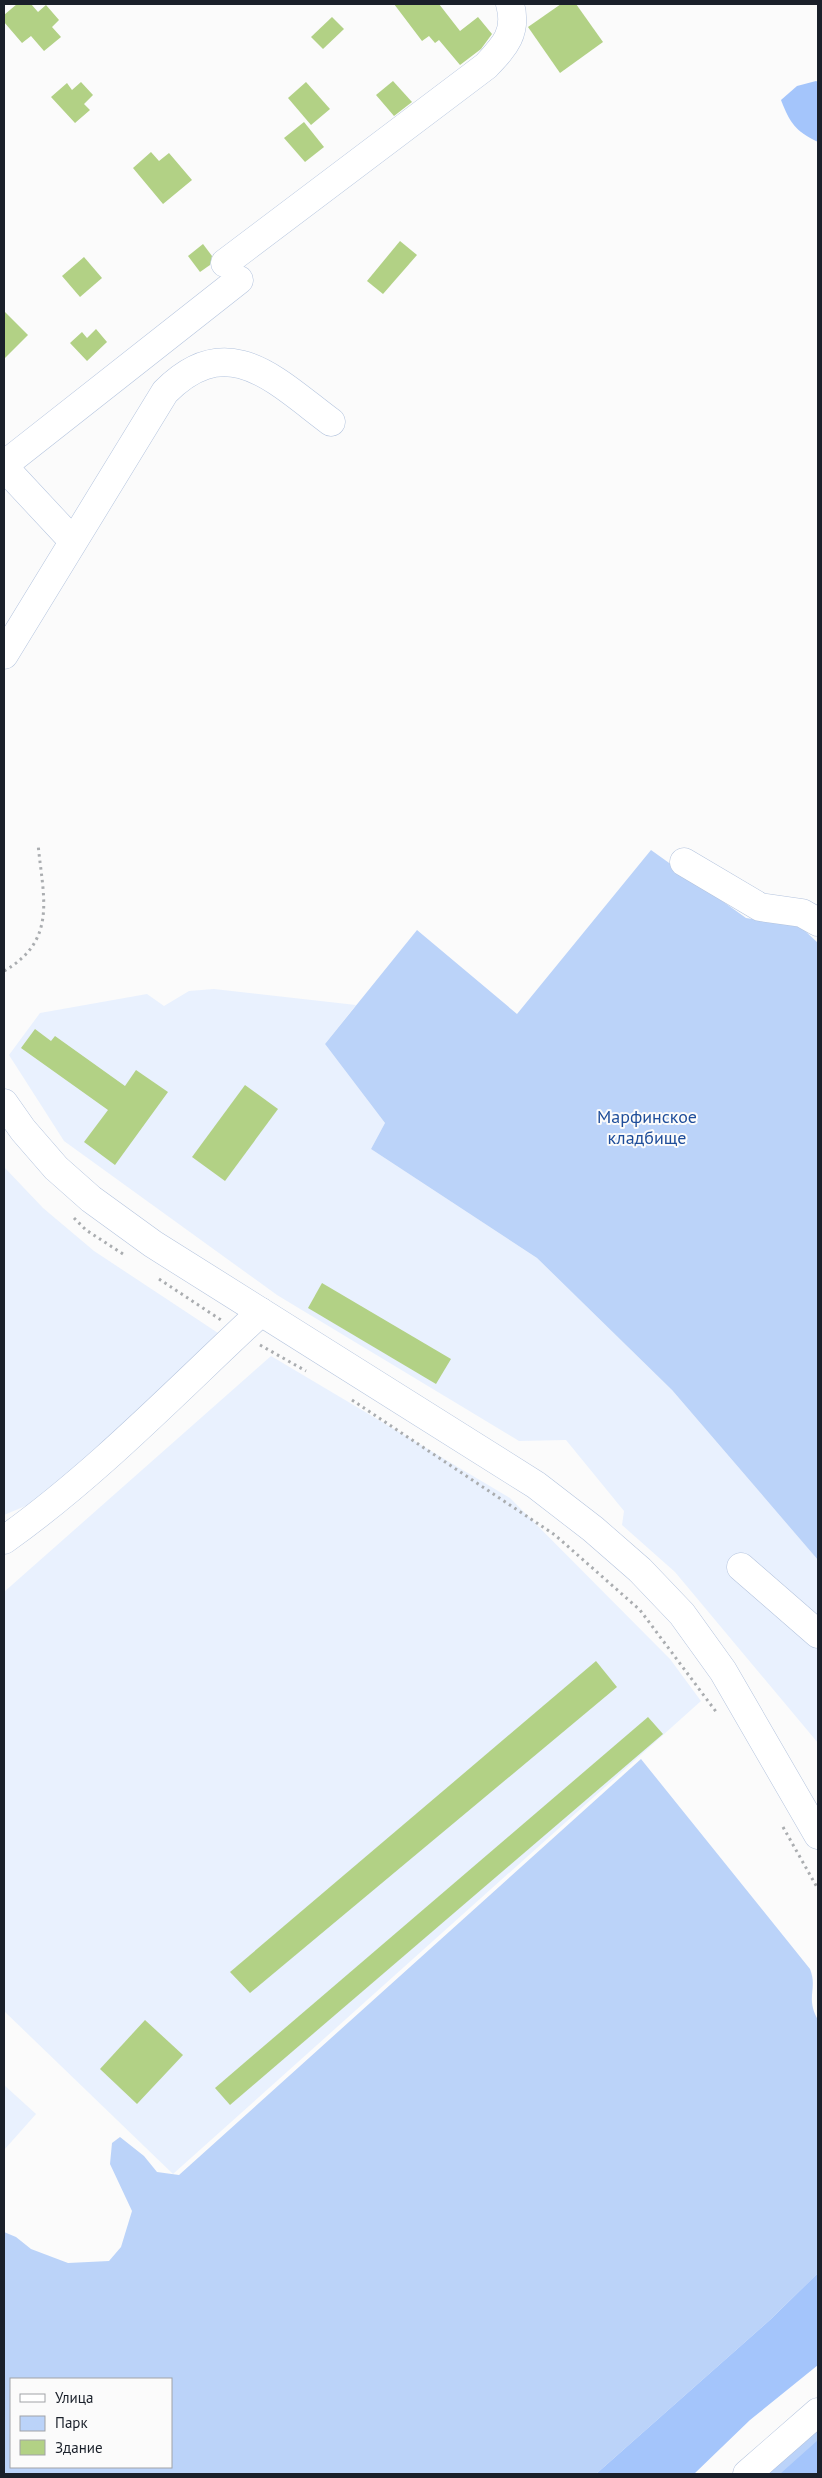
<svg xmlns="http://www.w3.org/2000/svg" width="822" height="2478" font-family="'PT Sans',sans-serif">
<style>
.built{fill:#e9f1fe}
.green{fill:#bbd3f9;fill-rule:evenodd}
.forest{fill:#a4c5fb}
.building{fill:#b2d185}
.lines{fill:none;stroke-linecap:round;stroke-linejoin:round}
.minor-casing{stroke:#b4c4de;stroke-width:29}
.path{stroke:#aaadb0;stroke-width:3;stroke-dasharray:2.5 4;stroke-linecap:butt}
.minor{stroke:#fff;stroke-width:28}
.labels{text-anchor:middle;dominant-baseline:central;stroke-width:4;stroke-linejoin:round;paint-order:stroke}
.park-label{font-size:18px;fill:#1e4d9a;stroke:#fbfbfb}
</style>
<rect width="100%" height="100%" fill="#fbfbfb"/>
<g class="built">
<path d="M214,989L356,1005L325,1044L385,1123L371,1149L537,1258L672,1390L818,1560V1743L675,1572L622,1525L624,1511L566,1440L519,1441L277,1295L64,1141L9,1055L40,1013L147,994L164,1006L189,991Z"/>
<path d="M4,1167L43,1208L94,1251L218,1333L47,1497L4,1515Z"/>
<path d="M271,1356L510,1498L670,1659L701,1701L173,2174L4,2011V1592Z"/>
<path d="M4,2085L36,2114L4,2150Z"/>
</g>
<g class="green">
<path d="M651,850L746,918L801,927L818,943V1560L672,1390L537,1258L371,1149L385,1123L325,1044L417,930L517,1014Z"/>
<path d="M641,1759L810,1969C818,1989 805,1997 818,2020V2273L771,2319L596,2474H4V2232L16,2237L31,2249L68,2263L109,2261L121,2247L132,2211L110,2164L112,2143L120,2137L144,2156L157,2172L179,2175ZM11,2379H171V2467H11Z"/>
<path d="M818,2427V2474H764Z"/>
</g>
<g class="forest">
<path d="M816,81L818,82V142C795,131 790,123 781,100L797,86Z"/>
<path d="M818,2273V2365L750,2420L694,2474H596L771,2319Z"/>
<path d="M818,2440V2474H780Z"/>
</g>
<g class="building">
<path d="M17,4H31L38,12L46,5L59,20L52,27L61,37L44,51L31,36L22,43L4,22V15Z"/>
<path d="M394,4H439L460,31L478,17L492,34L481,49L460,65L439,40L435,43L429,36L422,41Z"/>
<path d="M561,4H576L603,42L560,73L528,27Z"/>
<path d="M332,17L344,29L323,49L311,37Z"/>
<path d="M393,81L412,102L394,116L376,95Z"/>
<path d="M81,82L93,95L84,104L90,110L75,123L51,97L67,83L72,90Z"/>
<path d="M306,82L330,109L311,125L288,98Z"/>
<path d="M304,122L324,147L305,162L284,138Z"/>
<path d="M151,152L159,161L169,153L192,180L163,204L133,168Z"/>
<path d="M400,241L417,255L383,294L367,281Z"/>
<path d="M203,244L212,256L210,265L200,272L188,256Z"/>
<path d="M84,257L102,278L80,297L62,276Z"/>
<path d="M4,311L28,335L4,359Z"/>
<path d="M96,329L107,342L87,361L70,343L82,332L87,338Z"/>
<path d="M35,1029L51,1041L55,1036L125,1086L136,1070L168,1092L115,1165L84,1142L108,1110L21,1048Z"/>
<path d="M245,1085L278,1109L225,1181L192,1157Z"/>
<path d="M322,1283L451,1359L436,1384L308,1308Z"/>
<path d="M596,1661L617,1687L250,1993L230,1972Z"/>
<path d="M648,1717L663,1734L230,2105L215,2088Z"/>
<path d="M145,2020L183,2055L137,2104L100,2069Z"/>
</g>
<g class="lines">
<g class="minor-casing">
<g id="minor">
<path d="M225,263L486,66C504,47 518,33 510,4"/>
<path d="M4,465L239,280"/>
<path d="M4,467L73,541"/>
<path d="M4,655L165,392C228,328 276,381 331,422"/>
<path d="M684,862L760,907L802,913L818,922"/>
<path d="M4,1103L23,1130L56,1168L91,1199L153,1244L536,1485L593,1529L640,1570L682,1614L723,1671L818,1835"/>
<path d="M4,1540C97,1474 177,1390 261,1312"/>
<path d="M741,1567L818,1634"/>
<path d="M747,2474L818,2412"/>
</g>
</g>
<g class="path">
<path d="M4,971C58,940 43,897 38,844"/>
<path d="M74,1218L86,1230L123,1254"/>
<path d="M159,1279L221,1320"/>
<path d="M260,1345L306,1371"/>
<path d="M352,1400L555,1535L640,1610L717,1713"/>
<path d="M783,1827L818,1889"/>
</g>
<use href="#minor" class="minor"/>
</g>
<g class="labels">
<g class="park-label">
<text x="647" y="1116">Марфинское<tspan x="647" dy="21">кладбище</tspan></text>
</g>
</g>
<rect width="822" height="2478" fill="none" stroke="#1a202a" stroke-width="10"/>
<rect x="10" y="2378" width="162" height="90" fill="#fbfbfb" stroke="#a1a3a7"/>
<rect x="20" y="2394" width="25" height="8" fill="#ffffff" stroke="#a1a3a7"/>
<text x="55" y="2403" font-size="15" fill="#1a202a">Улица</text>
<rect x="20" y="2416" width="25" height="15" fill="#bbd3f9" stroke="#a1a3a7"/>
<text x="55" y="2428" font-size="15" fill="#1a202a">Парк</text>
<rect x="20" y="2440" width="25" height="15" fill="#b2d185" stroke="#a1a3a7"/>
<text x="55" y="2453" font-size="15" fill="#1a202a">Здание</text>
</svg>
